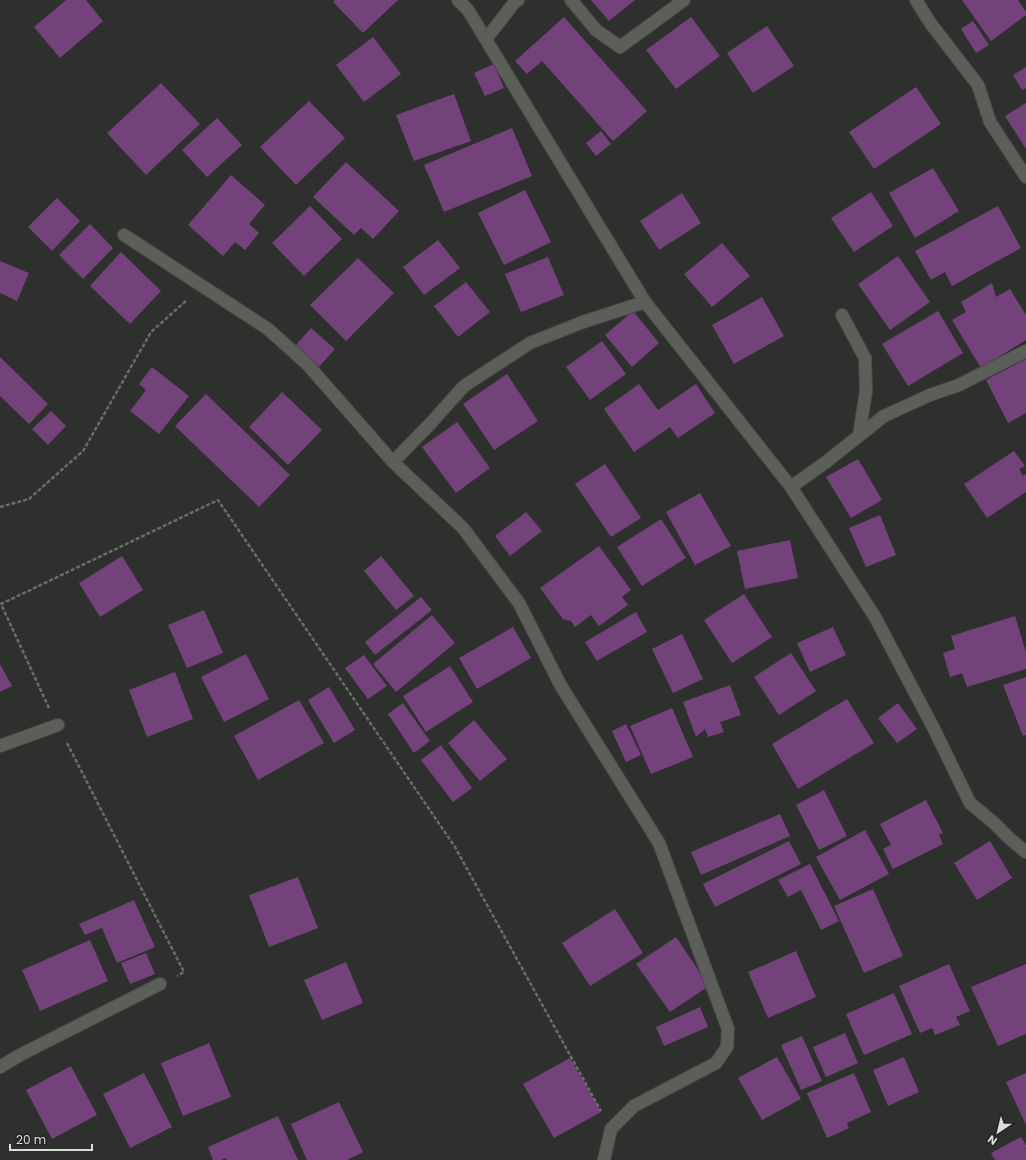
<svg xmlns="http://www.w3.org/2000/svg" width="1026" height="1160" font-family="Poppins,sans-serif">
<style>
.building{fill:#74427b}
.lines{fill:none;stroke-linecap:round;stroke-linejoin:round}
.minor-casing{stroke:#484b47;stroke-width:14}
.path{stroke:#6a6c69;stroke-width:2.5;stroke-dasharray:4 2;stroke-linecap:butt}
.minor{stroke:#5b5e59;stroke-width:12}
</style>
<rect width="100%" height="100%" fill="#2d302c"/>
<g class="building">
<path d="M66,0H86L103,21L60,58L34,27Z"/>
<path d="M335,0H398L363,33L333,2Z"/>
<path d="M591,0H635L609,21Z"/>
<path d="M962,0H1018L1026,12V15L991,41Z"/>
<path d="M564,17L647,111L613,141L542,61L527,74L515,61Z"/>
<path d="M691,17L720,56L676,89L646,50Z"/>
<path d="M973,21L989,45L976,53L961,29Z"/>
<path d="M767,26L794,66L753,93L727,53Z"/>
<path d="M373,37L401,74L364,102L336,65Z"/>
<path d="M494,64L504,88L485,96L474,73Z"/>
<path d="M1026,67V88L1022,90L1013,75Z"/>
<path d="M161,83L200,124L146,175L107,133Z"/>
<path d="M916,87L941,124L874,169L849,132Z"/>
<path d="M454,94L471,141L414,161L396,115Z"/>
<path d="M309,101L345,138L296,185L260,147Z"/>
<path d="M1026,103V149L1005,116Z"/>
<path d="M217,118L242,145L207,177L182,150Z"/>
<path d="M512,128L532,176L444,212L424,165Z"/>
<path d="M601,131L611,144L596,156L586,143Z"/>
<path d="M346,162L399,211L373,239L361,228L354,235L313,197Z"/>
<path d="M933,168L959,211L915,238L889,193Z"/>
<path d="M231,175L265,205L249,224L259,233L245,250L235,242L223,256L188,225Z"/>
<path d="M525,190L551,242L504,265L478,213Z"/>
<path d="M871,192L893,226L854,252L831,218Z"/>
<path d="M682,193L701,223L659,250L640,221Z"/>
<path d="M57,198L80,221L52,251L28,227Z"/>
<path d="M310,206L342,239L304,276L272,243Z"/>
<path d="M998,206L1021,248L952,286L945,272L931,280L915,251Z"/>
<path d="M90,224L113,248L83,279L59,255Z"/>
<path d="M438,240L460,268L424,295L403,267Z"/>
<path d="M722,243L750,276L712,307L684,274Z"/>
<path d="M121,252L161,291L130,324L90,286Z"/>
<path d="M898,256L930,302L890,330L858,284Z"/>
<path d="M548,257L564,295L521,312L505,274Z"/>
<path d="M358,258L394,293L346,341L310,305Z"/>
<path d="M0,261L29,273L17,301L0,293Z"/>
<path d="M466,282L490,312L458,337L434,306Z"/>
<path d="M992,283L996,297L1010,289L1026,315V340L981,368L952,320L966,312L961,302Z"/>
<path d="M762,297L784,336L734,364L712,325Z"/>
<path d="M633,311L659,343L632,367L605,335Z"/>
<path d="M938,311L963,353L908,386L882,344Z"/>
<path d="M311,328L335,349L318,368L294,347Z"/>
<path d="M602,341L626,374L590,400L566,367Z"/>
<path d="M0,357L48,404L29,424L0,396Z"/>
<path d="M1026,359V413L1008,423L986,380Z"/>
<path d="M152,367L189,396L159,434L130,411L146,390L139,384Z"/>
<path d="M507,374L538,421L494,450L463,404Z"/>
<path d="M639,384L658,410L696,384L715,413L678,438L670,427L634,452L604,409Z"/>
<path d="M282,392L322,430L288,465L249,427Z"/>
<path d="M206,394L290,475L259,507L175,426Z"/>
<path d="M51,411L66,426L48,445L32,429Z"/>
<path d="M457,422L490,468L456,493L422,447Z"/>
<path d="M1014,451L1025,466L1019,469L1023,476L1026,474V492L987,518L964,484Z"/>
<path d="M858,459L882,500L851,518L826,477Z"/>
<path d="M605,464L641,518L611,537L575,484Z"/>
<path d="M700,493L731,546L695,565L666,512Z"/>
<path d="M526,512L542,531L510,556L495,536Z"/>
<path d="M880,515L896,555L866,567L849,528Z"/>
<path d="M661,519L686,558L642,586L617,547Z"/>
<path d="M790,540L798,578L745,589L737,551Z"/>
<path d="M599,546L631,590L622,597L628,605L599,626L591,615L575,627L571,621L563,619L540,588Z"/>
<path d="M122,556L143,590L100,617L79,583Z"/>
<path d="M381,556L414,596L396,610L364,571Z"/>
<path d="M744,594L772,637L732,663L704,620Z"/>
<path d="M421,597L432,610L375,655L365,642Z"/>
<path d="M204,610L223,653L187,668L168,625Z"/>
<path d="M636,612L647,632L597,661L585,642Z"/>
<path d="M432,615L455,643L396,692L373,664Z"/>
<path d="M1015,616L1026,652V669L967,687L962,673L950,677L943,653L955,649L951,636Z"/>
<path d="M513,627L531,658L477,689L459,658Z"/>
<path d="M833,627L846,655L810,672L797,643Z"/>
<path d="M682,634L703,679L673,693L652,649Z"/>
<path d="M791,653L816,691L779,715L754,677Z"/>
<path d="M246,654L269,699L224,722L201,677Z"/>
<path d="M364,655L387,686L368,699L345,668Z"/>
<path d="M0,664L12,686L0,692Z"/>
<path d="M450,666L473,702L426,732L403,696Z"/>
<path d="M175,672L193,719L147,737L129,690Z"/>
<path d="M1026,677V735L1023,736L1003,685Z"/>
<path d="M730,685L741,715L720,722L724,732L708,737L705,729L696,737L683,702Z"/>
<path d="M329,687L355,730L334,743L308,700Z"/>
<path d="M847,699L874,743L798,789L772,744Z"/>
<path d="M299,700L324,743L258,780L234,736Z"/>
<path d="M403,703L430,741L414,753L388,714Z"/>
<path d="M898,703L917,729L897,743L878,718Z"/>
<path d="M672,708L693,757L651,774L630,726Z"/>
<path d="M474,720L507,759L480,781L448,743Z"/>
<path d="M626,724L641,755L626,762L612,731Z"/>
<path d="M441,745L472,788L453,802L421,760Z"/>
<path d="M824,790L847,836L819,850L796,805Z"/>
<path d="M926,800L943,833L939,835L943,844L893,869L883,849L891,845L880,824Z"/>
<path d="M780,814L790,836L701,875L691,852Z"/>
<path d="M865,830L889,874L840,900L816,857Z"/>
<path d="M789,841L801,864L715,907L703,884Z"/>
<path d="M990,841L1012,878L977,900L954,863Z"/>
<path d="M810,864L839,921L821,930L801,890L788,897L778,880Z"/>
<path d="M298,877L318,928L269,947L249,895Z"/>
<path d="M873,889L903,956L864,973L834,906Z"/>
<path d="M134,900L155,947L117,963L102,928L85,935L79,924Z"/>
<path d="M615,909L643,953L590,986L562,943Z"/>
<path d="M676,937L709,986L670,1012L636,964Z"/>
<path d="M90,940L108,981L40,1011L22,970Z"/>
<path d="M796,951L816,997L768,1018L748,972Z"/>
<path d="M146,953L155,974L130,984L121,963Z"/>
<path d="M346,962L363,1003L322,1020L304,980Z"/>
<path d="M949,964L970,1011L956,1017L960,1025L935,1035L932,1028L920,1033L899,986Z"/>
<path d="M1026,965V1034L998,1046L971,987L1026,964Z"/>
<path d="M894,993L912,1034L864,1055L846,1014Z"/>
<path d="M700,1007L708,1027L664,1046L656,1027Z"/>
<path d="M845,1033L858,1063L826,1077L813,1047Z"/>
<path d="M802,1036L822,1081L801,1090L781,1045Z"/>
<path d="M209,1043L231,1097L183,1116L161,1063Z"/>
<path d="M777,1057L801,1099L762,1120L738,1078Z"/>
<path d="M904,1057L919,1092L888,1106L873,1070Z"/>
<path d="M570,1058L601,1112L554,1138L523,1084Z"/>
<path d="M71,1066L97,1115L52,1139L26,1090Z"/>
<path d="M144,1073L172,1127L130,1148L103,1094Z"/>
<path d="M854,1073L871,1112L847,1123L849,1128L827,1138L807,1093Z"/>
<path d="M1026,1073V1125L1006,1082Z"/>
<path d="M339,1102L363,1152L347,1160H307L291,1124Z"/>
<path d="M278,1116L298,1160H227L226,1158L221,1160H213L208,1147Z"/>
<path d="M1021,1137L1026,1145V1160H995L991,1153Z"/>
</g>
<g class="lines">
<g class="minor-casing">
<g id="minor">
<path d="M458,0L468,10L645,302L791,487L875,617L934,729L970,803L994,823L1010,839L1026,852"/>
<path d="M571,0L596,30L620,47L684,0"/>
<path d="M916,0L931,24L978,85L990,122L1026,177"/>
<path d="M486,39L514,3L518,0"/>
<path d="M124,235L268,329L307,364L393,462L463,528L519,603L561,686L659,843L728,1029L727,1047L716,1063L634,1106L611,1129L604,1160"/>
<path d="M842,315L865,358L866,391L859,436"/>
<path d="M393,462L430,424L464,386L530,343L583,322L645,302"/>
<path d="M791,487L826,462L884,416L930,395L959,385L1026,351"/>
<path d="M0,746L58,725"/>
<path d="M0,1067L20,1055L160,984"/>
</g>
</g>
<g class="path">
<path d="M0,507L29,499L83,451L151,332L187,300"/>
<path d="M49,708L1,604L218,500L455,847L601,1111"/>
<path d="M67,743L184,972L177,976"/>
</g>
<use href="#minor" class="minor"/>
</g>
<g transform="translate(998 1132) rotate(215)" stroke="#232622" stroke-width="3" paint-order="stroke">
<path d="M0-3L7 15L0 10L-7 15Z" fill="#dbddda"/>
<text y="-6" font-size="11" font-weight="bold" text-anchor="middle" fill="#dbddda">N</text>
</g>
<path d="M10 1144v6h82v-6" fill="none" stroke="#dbddda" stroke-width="2"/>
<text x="16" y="1144" font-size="12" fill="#dbddda" stroke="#232622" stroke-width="3" paint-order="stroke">20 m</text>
</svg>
